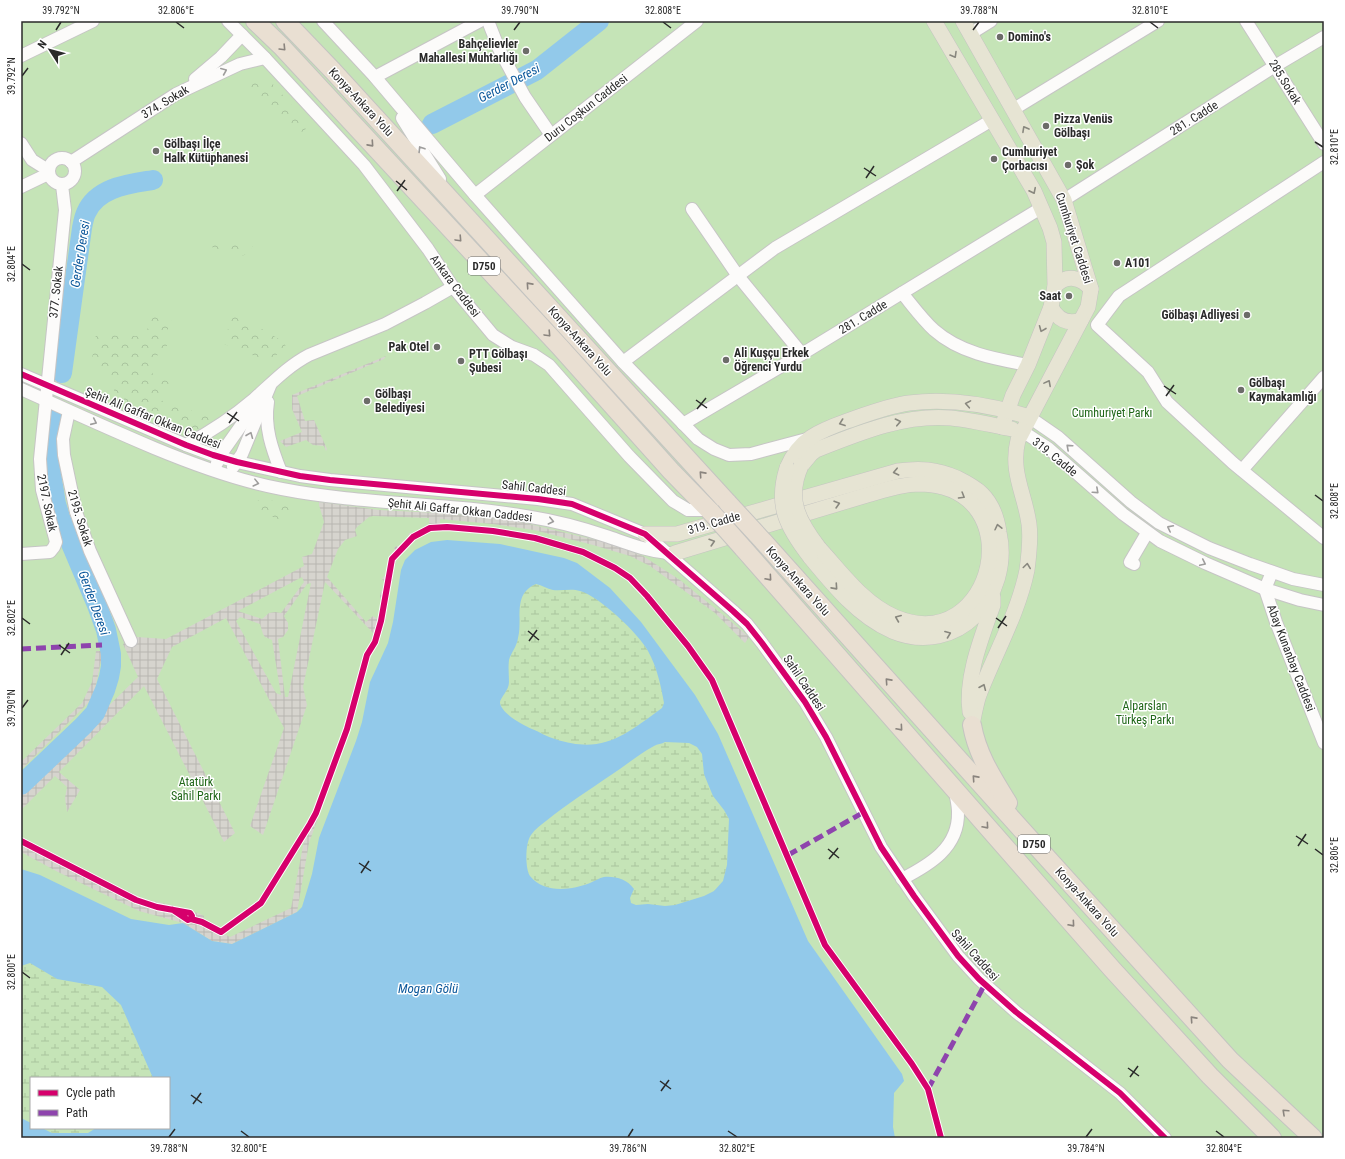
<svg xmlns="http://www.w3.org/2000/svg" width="1345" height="1159" font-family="'Roboto Condensed',sans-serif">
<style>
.green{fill:#c5e4b7;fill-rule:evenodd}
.forest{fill:url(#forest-crowns)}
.wetland{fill:url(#wetland-marsh)}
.plaza{fill:url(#plaza-grid);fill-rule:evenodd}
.water{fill:#92c9ea;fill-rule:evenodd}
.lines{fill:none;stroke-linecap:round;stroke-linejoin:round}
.river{stroke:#92c9ea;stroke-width:20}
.minor-casing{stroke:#c6c5c5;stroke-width:14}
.major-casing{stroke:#c4c4c1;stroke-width:16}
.highway-casing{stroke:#c4c4c1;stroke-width:20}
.minor{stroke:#fcfbfa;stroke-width:12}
.major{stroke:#e6e4d3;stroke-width:15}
.highway{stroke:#e9dfd2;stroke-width:18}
.major-bridge-casing{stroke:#c4c4c1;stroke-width:16;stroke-linecap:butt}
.highway-bridge-casing{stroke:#c4c4c1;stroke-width:20;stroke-linecap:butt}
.major-bridge{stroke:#e6e4d3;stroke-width:15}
.highway-bridge{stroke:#e9dfd2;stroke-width:18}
.quiet{stroke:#8e44ad;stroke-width:5;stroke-dasharray:10 5;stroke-linecap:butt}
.cycleway-casing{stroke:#fff;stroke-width:8}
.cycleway{stroke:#d6006c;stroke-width:6}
.oneway{stroke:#8a847e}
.oneway2{stroke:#88877e}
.oneway3{stroke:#9e9d9c}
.ticks{fill:none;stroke:#2a2a2a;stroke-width:1.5}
.poi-dot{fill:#6c6c69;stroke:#fff;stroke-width:1.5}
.labels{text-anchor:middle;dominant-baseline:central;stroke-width:3;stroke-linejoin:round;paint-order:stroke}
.shield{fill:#fff;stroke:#6a6a6a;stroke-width:1}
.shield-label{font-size:11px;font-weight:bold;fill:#2a2a2a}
.poi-label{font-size:12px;font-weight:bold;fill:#2a2a2a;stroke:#fff;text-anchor:start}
.street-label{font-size:12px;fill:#2a2a2a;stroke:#fff}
.park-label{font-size:12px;fill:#206719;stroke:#fff}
.water-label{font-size:13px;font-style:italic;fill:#0c589b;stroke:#fff}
.neatline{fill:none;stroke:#2a2a2a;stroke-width:1.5}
.ticks-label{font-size:10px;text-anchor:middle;fill:#2a2a2a}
</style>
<defs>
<pattern id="forest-crowns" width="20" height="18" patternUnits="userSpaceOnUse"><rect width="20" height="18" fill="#c5e4b7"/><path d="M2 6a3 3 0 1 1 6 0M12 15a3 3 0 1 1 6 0" fill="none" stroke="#a9c49e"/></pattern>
<pattern id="wetland-marsh" width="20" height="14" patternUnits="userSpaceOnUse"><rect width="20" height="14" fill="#c5e4b7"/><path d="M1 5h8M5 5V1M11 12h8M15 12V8" fill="none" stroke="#a9c49e"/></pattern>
<pattern id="plaza-grid" width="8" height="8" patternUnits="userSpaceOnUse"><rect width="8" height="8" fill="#d6d4ce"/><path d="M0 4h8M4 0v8" fill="none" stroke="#b8b6b1"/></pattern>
</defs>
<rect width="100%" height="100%" fill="#e8e6df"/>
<path class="green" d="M21,21H1324V1138H21ZM31,1078H169V1128H31Z"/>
<g class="forest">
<path d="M266,78L270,81L316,132L313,134L307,128L297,136C282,117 266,100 247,83Z"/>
<path d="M255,241C251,251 246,256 235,258L214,249L208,242Z"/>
<path d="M240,315L247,318L257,326L284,342L286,347L281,350L270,362L224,344L231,317Z"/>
<path d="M153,316L172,321L171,326L164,333V340L167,345C165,358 160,351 153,359C152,362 151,366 150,369L154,376L167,381L171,386L167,391L159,395L160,400L171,404L179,402L187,404L192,411L205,415L212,412L214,418L198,430L189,434L174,433L125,410L116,399L114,390L105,374L91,363L93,353L89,347L90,342L101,331L117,336L127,335L144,337Z"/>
<path d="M261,499L287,503L292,516C287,527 281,522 273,517C271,516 267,516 264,515L257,506L258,500Z"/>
</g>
<g class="wetland">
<path d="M536,584C542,585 547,589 553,590C562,591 572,588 580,590C599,596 639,634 648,651C657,667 661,686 664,703L662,708C625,735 603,755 555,739C547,737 540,732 532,729C523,725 503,714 500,703C499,699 509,691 509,682C509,675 508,668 509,661C511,653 517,646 518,638C523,619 512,594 536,584Z"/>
<path d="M665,742L689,743L697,747L702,754L704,774L708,784L713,796L724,810L729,819L727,865L723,881L714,891L704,896L675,905L665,906L631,903L630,898L632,893L589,883L579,886L561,889L549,888L539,883L531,877L527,869V847L529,837L534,830L558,811L654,746Z"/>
<path d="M30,963L57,979L102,987L121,1005L153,1078H31V1123L21,1118V966Z"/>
<path d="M42,1128H96L89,1133H52Z"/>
</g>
<g class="plaza">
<path d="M386,356L384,359L297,396L305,421L314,420L327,449L326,451L324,446L313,445L306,440L286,447L280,441L302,432L292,409V395Z"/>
<path d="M319,502L379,510L439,513L512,520L608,543L643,556L680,580L728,619L749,637L745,643L715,613L650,566L630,556L593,545L534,530L492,524L440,519V524L414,541L396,560L385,621L376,646L370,657L349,732L309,843L297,912L232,944L212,941L183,923L139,911L58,872L21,852V836L47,852L144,899L184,908L200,914L204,916L202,922L230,937L291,908L304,841L345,728L365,654L374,637L373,633L325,582L303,687L307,705L263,835L250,826L284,728L226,618L172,647L157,679L235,833L224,842L144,686L59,772L80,790L67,812L65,798L67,787L55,776L21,810V792L138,677L123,644L137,637L166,639L304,566L302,557L312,554L324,522L319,505ZM373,516L429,518V525L415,533H409L408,538L401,546H397L395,547L394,549L395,553L390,558L387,574L383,577L382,579L385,583L384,590L381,591L380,595V598L383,600L379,620L373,616L366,622L327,577L338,549L345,540L357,536L355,530L357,527L369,517ZM302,577L304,582L281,613L275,612L269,613L262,619L238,611ZM311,583L288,697H285L278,639L283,637L288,630V623L284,616L307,584ZM240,617L260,624L263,634L265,637L272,640L281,695L276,693L236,621Z"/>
<path d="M96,651H103L94,694L88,703L21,770V762L82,703L92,682Z"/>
</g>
<path class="water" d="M447,540L500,544L564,558L577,563L610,588L641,622L695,695L718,734L808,941L902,1074L904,1081L894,1093L893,1127L895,1138H21V1118L31,1123V1128H42L52,1133H88L96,1128H169V1078H153L121,1005L102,987L57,979L30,963L21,966V869L40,875L131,919L169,925L183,923L212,941L232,944L297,912L302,907L312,874L319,838L356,741L362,722L370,682L388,643L393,622L401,570L405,560L415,550L431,542ZM536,584C542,585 547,589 553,590C562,591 572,588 580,591C599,596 639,634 648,651C657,667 661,686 664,703L662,708C625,735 603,755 555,739C547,737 540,732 532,729C523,725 502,714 500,703C499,699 509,691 509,682C509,675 508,668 509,660C511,653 517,646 518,638C523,619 512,594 536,584ZM665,742L689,743L697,747L702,754L704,774L708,784L713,796L724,810L729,819L727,865L723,881L714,891L704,896L675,905L665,906L648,904L636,905L631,903L630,898L634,889C627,879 615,876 604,877C599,878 595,881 590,883C572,890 544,894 530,876C525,869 525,843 531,835C535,829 541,825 546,821C567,804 589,790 611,775C625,766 639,754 654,746C657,744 662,744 665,742Z"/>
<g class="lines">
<g class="river">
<path d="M432,124L537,70L599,21"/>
<path d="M62,373L82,228C83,223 84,217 86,213C97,187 129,184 153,180"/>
<path d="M21,785L83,726L95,713L105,690L109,677L111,666V654L106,630L97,605L61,520L56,504L51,473L50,453L54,417"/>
</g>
<g class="minor-casing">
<g id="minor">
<path d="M228,21L265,58L364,165L428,249L453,287L493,335L512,347L534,355L549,365L629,456L673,501L688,510H709"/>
<path d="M323,21L375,77L475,195L623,362L698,439L714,449L729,455L751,454L807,439"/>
<path d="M488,21L499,49L525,97L551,135"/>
<path d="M1246,21L1324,144"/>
<path d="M970,34L991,21"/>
<path d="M21,56L93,21"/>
<path d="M375,77L480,21"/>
<path d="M195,79L221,57L242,35"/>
<path d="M1014,109L1158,21"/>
<path d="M402,118L440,179"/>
<path d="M21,143L32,160L48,170"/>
<circle cx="62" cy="171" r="13"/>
<path d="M71,162L176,94L240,64L265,58"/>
<path d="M1324,162L1119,296L1097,325L1148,372L1167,402L1233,463L1324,538"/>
<path d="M21,187L48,174"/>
<path d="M475,195L697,21"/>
<path d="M1064,200L1275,66L1324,37"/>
<path d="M692,209L738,276L802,354"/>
<path d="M902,293C912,305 922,319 934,330C960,353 995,359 1028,365"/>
<path d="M623,362L775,248L992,120"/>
<path d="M21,374L186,445L213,455L237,462L300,476L330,480L538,499L572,504L645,534L733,611L747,624L762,643L805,702L826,737L881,847L914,896L958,956L979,979L1016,1012L1120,1093L1165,1138"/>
<path d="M21,389C65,409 109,429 154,448C195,465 238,481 282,489C364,505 449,502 531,517C556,521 582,528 606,536C627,543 646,551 668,553"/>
<path d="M268,402C264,427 272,449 281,472"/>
<path d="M69,411L63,439L64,455L76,512L90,551L131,641"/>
<path d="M1029,417L1058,437L1131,502L1159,523L1209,548L1250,564L1293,579L1324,585"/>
<path d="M683,424L802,354L1041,208"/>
<path d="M1022,431L1048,448L1123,514L1160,541L1205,563L1265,589L1300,600L1324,605"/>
<path d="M186,445C210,432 233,417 254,399C272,383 288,366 309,355L385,324L425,303L453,287"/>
<path d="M217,463L221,454L259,400"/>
<path d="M233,467L242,454L270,386"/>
<path d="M1242,470L1324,377"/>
<path d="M21,554L50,552L54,547L56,542L42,490L40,459L65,210L62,185"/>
<path d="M1134,564L1130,562L1147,533"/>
<path d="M1272,572L1265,589L1276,622L1324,743"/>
<path d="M902,879C929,865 959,848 958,812C958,805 956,798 955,791"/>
</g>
</g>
<g class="major-casing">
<g id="major">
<path d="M934,21L1034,191L1050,228L1054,242L1055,286L1051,307L1028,365L1013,395L1002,427"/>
<path d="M963,21L1064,200L1091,289L1088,307L1018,440C1010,472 1025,494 1029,524C1031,539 1029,555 1027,570C1018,614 995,653 979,695C976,704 974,715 972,725"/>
<path d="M1055,286C1067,274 1081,277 1091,289"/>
<path d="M1051,307C1057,319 1067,325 1081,320"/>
<path d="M801,466L811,454L816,450C859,433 904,414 951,418C971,420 992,425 1012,429"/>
<path d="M787,468C799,439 819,431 847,421C867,414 888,406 909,403C949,398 991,405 1029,417"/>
<path d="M645,534H677L898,471C920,468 936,469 957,478C965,482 975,487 982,494C992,504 997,518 999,532C1013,596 958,658 892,631C858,616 833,585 810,557"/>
<path d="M675,553L867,495C885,490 902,484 921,484C1034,487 994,659 895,617C864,604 842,573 819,548"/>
<path d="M970,712C965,678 982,636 993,605V597"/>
</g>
</g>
<g class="highway-casing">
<g id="highway">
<path d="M255,21L281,46L560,347L671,471L711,512"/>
<path d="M285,21L333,71L728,503"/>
<path d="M763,541L1030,839L1230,1060L1313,1138"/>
<path d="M743,548L1112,969L1210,1076L1272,1138"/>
<path d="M972,725C977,754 992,777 1008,803"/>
</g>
</g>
<use href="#minor" class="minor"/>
<use href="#major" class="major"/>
<use href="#highway" class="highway"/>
<g class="major-bridge-casing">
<g id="major-bridge">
<path d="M801,466C786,499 799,522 819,548"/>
<path d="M787,468C775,506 787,527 810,557"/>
</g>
</g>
<g class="highway-bridge-casing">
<g id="highway-bridge">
<path d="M728,503L763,541"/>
<path d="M711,512L743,548"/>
</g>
</g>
<use href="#major-bridge" class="major-bridge"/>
<use href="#highway-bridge" class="highway-bridge"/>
<g class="quiet">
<path d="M21,649L102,645"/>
<path d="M788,855L864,812"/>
<path d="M928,1089L985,984"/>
</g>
<g class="cycleway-casing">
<g id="cycleway">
<path d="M21,374L186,445L213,455L237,462L300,476L330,480L538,499L572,504L645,534L733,611L747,624L762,643L805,702L826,737L881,847L914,896L958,956L979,979L1016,1012L1120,1093L1165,1138"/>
<path d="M21,841L136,900L157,907L190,913L192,916L191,919L188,920L173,910"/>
<path d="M191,919L202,922L221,932L261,903L310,824L316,813L347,729L367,655L375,642L381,621L392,559L413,537L430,528L447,527L493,531L535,538L583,552L615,568L630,578L647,596L688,646L712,680L825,945L912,1064L928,1089L941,1138"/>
</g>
</g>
<use href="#cycleway" class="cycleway"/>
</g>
<defs><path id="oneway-chevron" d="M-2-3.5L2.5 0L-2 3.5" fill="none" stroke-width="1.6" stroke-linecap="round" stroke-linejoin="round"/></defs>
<g class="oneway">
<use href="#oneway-chevron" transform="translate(283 48) rotate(46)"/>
<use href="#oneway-chevron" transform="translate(371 144) rotate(48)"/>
<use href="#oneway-chevron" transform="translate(459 239) rotate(47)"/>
<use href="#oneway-chevron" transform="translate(529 285) rotate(-132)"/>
<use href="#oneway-chevron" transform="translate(548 334) rotate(47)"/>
<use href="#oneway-chevron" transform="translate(702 474) rotate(-132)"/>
<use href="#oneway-chevron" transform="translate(769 578) rotate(49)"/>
<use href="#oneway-chevron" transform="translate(888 681) rotate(-132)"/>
<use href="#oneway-chevron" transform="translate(900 728) rotate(49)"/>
<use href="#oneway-chevron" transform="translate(975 778) rotate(-132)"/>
<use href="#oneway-chevron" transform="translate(986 826) rotate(49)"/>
<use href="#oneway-chevron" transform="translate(1072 924) rotate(49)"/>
<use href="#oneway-chevron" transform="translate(1193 1019) rotate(-132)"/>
<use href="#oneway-chevron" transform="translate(1285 1112) rotate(-137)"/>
</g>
<g class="oneway2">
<use href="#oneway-chevron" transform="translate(954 55) rotate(60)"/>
<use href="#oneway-chevron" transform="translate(1025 129) rotate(-119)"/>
<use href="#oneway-chevron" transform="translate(1033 191) rotate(64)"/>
<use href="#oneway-chevron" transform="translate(1042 329) rotate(112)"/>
<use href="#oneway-chevron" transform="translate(1048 383) rotate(-62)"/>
<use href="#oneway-chevron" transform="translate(968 404) rotate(-170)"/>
<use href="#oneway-chevron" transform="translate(898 422) rotate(-12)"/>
<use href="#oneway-chevron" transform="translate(842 423) rotate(160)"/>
<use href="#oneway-chevron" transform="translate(896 472) rotate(167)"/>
<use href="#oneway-chevron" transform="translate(962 496) rotate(31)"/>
<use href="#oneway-chevron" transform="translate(837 504) rotate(-16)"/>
<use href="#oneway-chevron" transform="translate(998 527) rotate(-103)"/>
<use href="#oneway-chevron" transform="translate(712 542) rotate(-17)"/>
<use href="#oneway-chevron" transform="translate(1027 566) rotate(-82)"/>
<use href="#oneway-chevron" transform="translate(835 587) rotate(48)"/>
<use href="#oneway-chevron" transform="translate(898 618) rotate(-158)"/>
<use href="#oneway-chevron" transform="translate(948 634) rotate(-21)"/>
<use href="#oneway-chevron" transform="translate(983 687) rotate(-67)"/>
</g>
<g class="oneway3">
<use href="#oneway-chevron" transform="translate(224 71) rotate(-23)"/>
<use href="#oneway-chevron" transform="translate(421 149) rotate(-122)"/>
<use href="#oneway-chevron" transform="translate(94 422) rotate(24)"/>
<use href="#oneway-chevron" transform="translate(250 435) rotate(-68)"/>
<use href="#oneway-chevron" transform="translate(1069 447) rotate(-138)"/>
<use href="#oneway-chevron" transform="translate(256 483) rotate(14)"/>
<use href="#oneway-chevron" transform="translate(1096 491) rotate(42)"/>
<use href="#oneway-chevron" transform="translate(551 521) rotate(13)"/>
<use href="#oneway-chevron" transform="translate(1170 528) rotate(-153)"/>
<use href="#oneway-chevron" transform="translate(1203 563) rotate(25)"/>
</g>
<path class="ticks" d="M176,22L184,28M663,22L671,28M1150,22L1158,28M56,30L61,22M514,30L520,22M973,30L979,22M22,76L28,68M1315,142L1323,147M864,168L876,176M866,178L874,166M396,181L407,190M397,191L405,180M22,264L30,270M1164,386L1176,394M1166,396L1174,385M696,400L707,408M697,409L706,398M227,413L239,421M229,423L237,412M1315,495L1323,501M22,618L30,624M996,618L1007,626M998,628L1006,616M528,631L539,640M529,641L537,630M59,645L70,653M61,655L69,643M22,708L28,700M1296,836L1308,844M1298,846L1306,834M828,849L839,858M1315,849L1323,855M829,859L838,848M359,863L371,871M361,873L369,861M22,972L30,978M1128,1068L1139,1076M1130,1077L1138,1066M660,1081L671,1089M661,1091L669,1080M191,1095L202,1103M193,1104L201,1093M241,1131L249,1137M728,1131L737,1137M1216,1131L1224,1137M169,1137L175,1129M628,1137L633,1129M1086,1137L1092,1129"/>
<g class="poi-dot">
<circle cx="1000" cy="37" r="4"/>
<circle cx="526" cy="51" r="4"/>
<circle cx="1046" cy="126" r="4"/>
<circle cx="156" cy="151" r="4"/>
<circle cx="994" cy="159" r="4"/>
<circle cx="1068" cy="165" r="4"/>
<circle cx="1117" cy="263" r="4"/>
<circle cx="1069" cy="296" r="4"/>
<circle cx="1247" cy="315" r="4"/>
<circle cx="437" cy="347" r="4"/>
<circle cx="726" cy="360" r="4"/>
<circle cx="461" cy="361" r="4"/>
<circle cx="1241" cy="390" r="4"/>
<circle cx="367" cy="401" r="4"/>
</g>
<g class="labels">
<g class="shield">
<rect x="468" y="257" width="32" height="18" rx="3"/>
<rect x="1018" y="835" width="32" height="18" rx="3"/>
</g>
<g class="shield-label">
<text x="484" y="266">D750</text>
<text x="1034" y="844">D750</text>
</g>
<g class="poi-label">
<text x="1008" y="37">Domino's</text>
<text x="518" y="44" text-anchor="end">Bahçelievler<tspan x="518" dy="14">Mahallesi Muhtarlığı</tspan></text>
<text x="1054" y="119">Pizza Venüs<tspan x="1054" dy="14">Gölbaşı</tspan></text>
<text x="164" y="144">Gölbaşı İlçe<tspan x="164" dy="14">Halk Kütüphanesi</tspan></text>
<text x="1002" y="152">Cumhuriyet<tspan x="1002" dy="14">Çorbacısı</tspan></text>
<text x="1076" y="165">Şok</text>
<text x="1125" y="263">A101</text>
<text x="1061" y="296" text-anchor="end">Saat</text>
<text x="1239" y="315" text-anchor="end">Gölbaşı Adliyesi</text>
<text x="429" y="347" text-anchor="end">Pak Otel</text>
<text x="734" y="353">Ali Kuşçu Erkek<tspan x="734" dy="14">Öğrenci Yurdu</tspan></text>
<text x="469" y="354">PTT Gölbaşı<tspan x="469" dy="14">Şubesi</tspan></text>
<text x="1249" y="383">Gölbaşı<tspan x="1249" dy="14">Kaymakamlığı</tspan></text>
<text x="375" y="394">Gölbaşı<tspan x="375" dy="14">Belediyesi</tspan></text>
</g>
<g class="street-label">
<text transform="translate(1285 82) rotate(58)">285.Sokak</text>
<text transform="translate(165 102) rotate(-31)">374. Sokak</text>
<text transform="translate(361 102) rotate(47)">Konya-Ankara Yolu</text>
<text transform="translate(586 108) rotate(-38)">Duru Coşkun Caddesi</text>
<text transform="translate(1194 118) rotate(-32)">281. Cadde</text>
<text transform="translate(1074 238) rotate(72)">Cumhuriyet Caddesi</text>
<text transform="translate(455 286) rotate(53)">Ankara Caddesi</text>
<text transform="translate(56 292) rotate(-84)">377. Sokak</text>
<text transform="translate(863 317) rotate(-31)">281. Cadde</text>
<text transform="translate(580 341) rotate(48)">Konya-Ankara Yolu</text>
<text transform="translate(153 418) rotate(22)">Şehit Ali Gaffar Okkan Caddesi</text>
<text transform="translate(1055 457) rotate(39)">319. Cadde</text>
<text transform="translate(534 488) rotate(6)">Sahil Caddesi</text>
<text transform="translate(47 503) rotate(78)">2197. Sokak</text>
<text transform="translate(460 510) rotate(6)">Şehit Ali Gaffar Okkan Caddesi</text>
<text transform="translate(80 518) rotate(73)">2195. Sokak</text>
<text transform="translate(714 523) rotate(-16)">319. Cadde</text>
<text transform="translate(798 581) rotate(48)">Konya-Ankara Yolu</text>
<text transform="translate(1291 658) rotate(69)">Abay Kunanbay Caddesi</text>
<text transform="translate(804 683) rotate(56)">Sahil Caddesi</text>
<text transform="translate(1087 902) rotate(48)">Konya-Ankara Yolu</text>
<text transform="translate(975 955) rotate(48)">Sahil Caddesi</text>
</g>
<g class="park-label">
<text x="1112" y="413">Cumhuriyet Parkı</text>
<text x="1145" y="706">Alparslan<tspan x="1145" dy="14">Türkeş Parkı</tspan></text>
<text x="196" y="782">Atatürk<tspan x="196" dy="14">Sahil Parkı</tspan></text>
</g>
<g class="water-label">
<text transform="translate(509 83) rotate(-28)">Gerder Deresi</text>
<text transform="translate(80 254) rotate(-81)">Gerder Deresi</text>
<text transform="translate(94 603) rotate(70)">Gerder Deresi</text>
<text x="428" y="988">Mogan Gölü</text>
</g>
</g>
<rect width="1345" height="1159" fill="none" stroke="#ffffff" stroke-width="44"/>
<rect x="30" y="1077" width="140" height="52" fill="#ffffff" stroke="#aaaaaa"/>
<rect x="38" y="1090" width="20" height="6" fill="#d6006c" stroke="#aaaaaa"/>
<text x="66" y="1097" font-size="12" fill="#2a2a2a">Cycle path</text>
<rect x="38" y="1110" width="20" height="6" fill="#8e44ad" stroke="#aaaaaa"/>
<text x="66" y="1117" font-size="12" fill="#2a2a2a">Path</text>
<g transform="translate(50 50) rotate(306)" stroke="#ffffff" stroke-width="3" paint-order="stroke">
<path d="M0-3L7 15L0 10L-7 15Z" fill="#2a2a2a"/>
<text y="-6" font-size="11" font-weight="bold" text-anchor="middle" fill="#2a2a2a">N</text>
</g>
<rect x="22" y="22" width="1301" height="1115" class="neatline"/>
<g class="ticks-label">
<text x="61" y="14">39.792°N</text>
<text x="176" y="14">32.806°E</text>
<text x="520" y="14">39.790°N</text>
<text x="663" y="14">32.808°E</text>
<text x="979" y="14">39.788°N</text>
<text x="1150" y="14">32.810°E</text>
<text transform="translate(11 76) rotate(-90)" y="4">39.792°N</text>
<text transform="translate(1334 147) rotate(-90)" y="4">32.810°E</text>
<text transform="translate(11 264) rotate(-90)" y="4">32.804°E</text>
<text transform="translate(1334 501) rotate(-90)" y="4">32.808°E</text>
<text transform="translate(11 618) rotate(-90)" y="4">32.802°E</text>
<text transform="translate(11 708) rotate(-90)" y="4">39.790°N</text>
<text transform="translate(1334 855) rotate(-90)" y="4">32.806°E</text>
<text transform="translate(11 972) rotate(-90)" y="4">32.800°E</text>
<text x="169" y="1152">39.788°N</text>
<text x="249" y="1152">32.800°E</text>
<text x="628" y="1152">39.786°N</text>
<text x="737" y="1152">32.802°E</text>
<text x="1086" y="1152">39.784°N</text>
<text x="1224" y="1152">32.804°E</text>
</g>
</svg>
